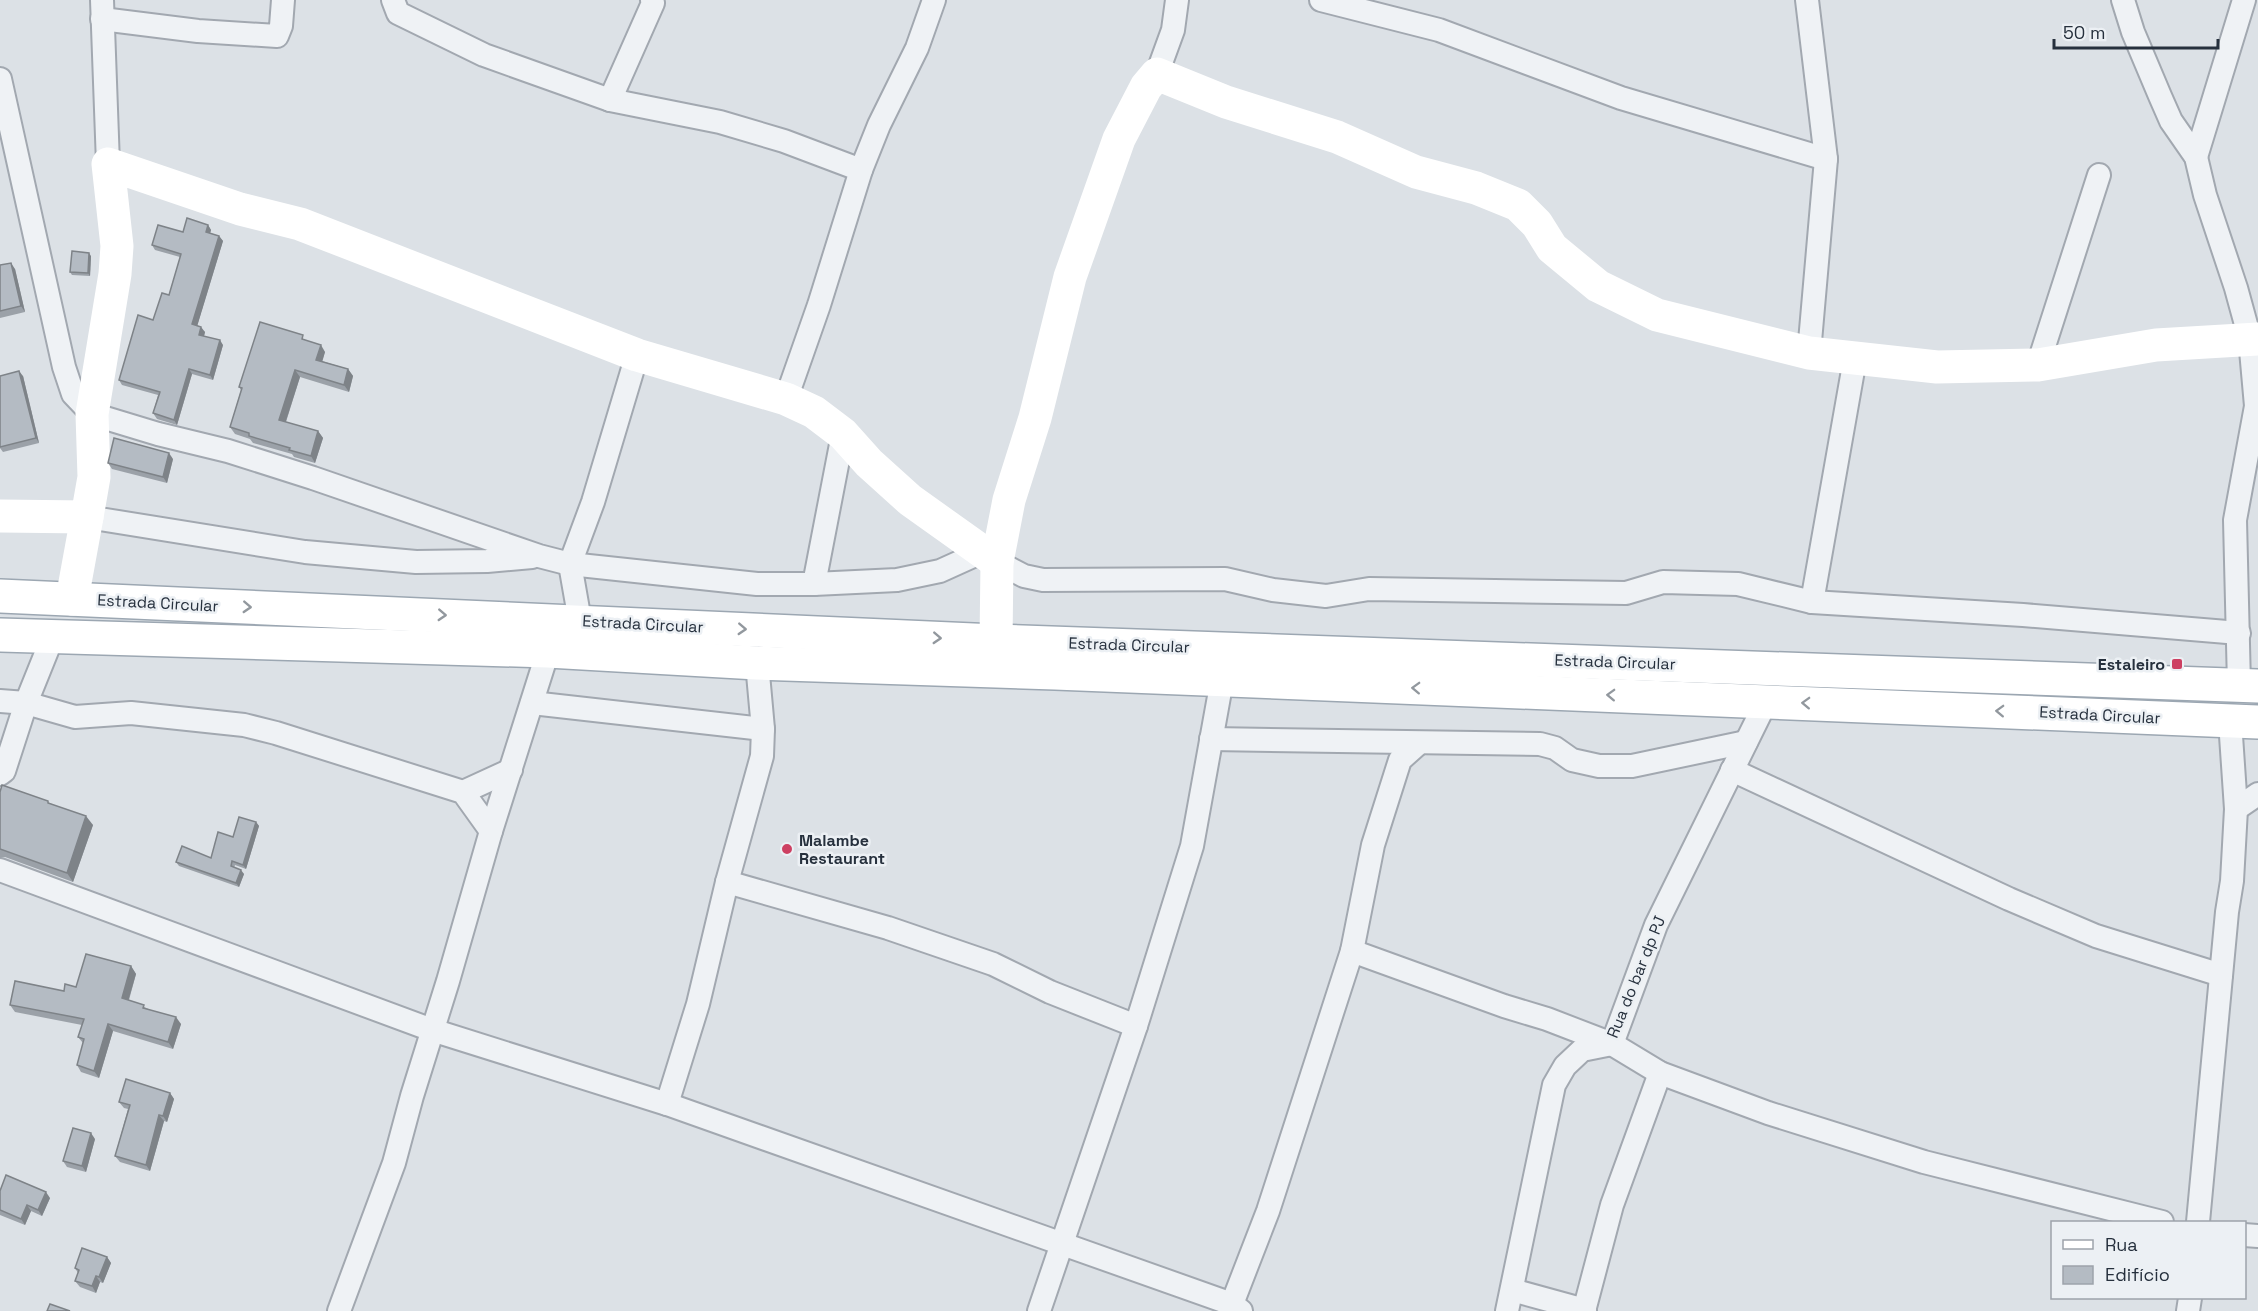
<svg xmlns="http://www.w3.org/2000/svg" width="2258" height="1311" font-family="'Space Grotesk',sans-serif">
<style>
.lines{fill:none;stroke-linecap:round;stroke-linejoin:round}
.street-casing{stroke:#a2a8b0;stroke-width:26}
.primary-casing{stroke:#9ca7b2;stroke-width:36}
.street{stroke:#eff2f5;stroke-width:22}
.secondary{stroke:#fff;stroke-width:33}
.primary{stroke:#fff;stroke-width:33}
.wall{fill:#9ba1a8}
.shaded-wall{fill:#7e8388}
.building{fill:#b4bbc3;stroke:#7e8388;stroke-width:1.5}
.oneway{stroke:#92989e}
.poi-dot{fill:#cd4062;stroke:#ecf0f4;stroke-width:2}
.labels{text-anchor:middle;dominant-baseline:central;stroke-width:5;stroke-linejoin:round;paint-order:stroke}
.street-label{font-size:16px;fill:#26303d;stroke:#ecf0f4}
.poi-label{font-size:16px;font-weight:bold;fill:#26303d;stroke:#ecf0f4;text-anchor:end}
</style>
<rect width="100%" height="100%" fill="#dce1e6"/>
<g class="lines">
<g class="street-casing">
<g id="street">
<path d="M102,0L108,164"/>
<path d="M393,0L398,13L484,55L610,100L720,122L784,141L861,170"/>
<path d="M1321,0L1439,30L1621,98L1826,159"/>
<path d="M1807,0L1826,159L1809,353"/>
<path d="M2123,0L2133,32L2160,96L2171,121L2196,157L2205,195L2236,288L2250,339L2256,406L2235,520L2239,685"/>
<path d="M102,19L198,31L277,36L281,26L283,0"/>
<path d="M1157,74L1173,30L1177,0"/>
<path d="M0,79L64,367L73,394L92,414L158,434L228,451L313,478L539,556L570,564L757,584H814L897,580L940,571L982,552"/>
<path d="M610,100L653,3L652,0"/>
<path d="M2196,157L2244,0"/>
<path d="M2038,365L2099,175"/>
<path d="M786,399L819,305L861,170L879,125L917,48L934,0"/>
<path d="M87,517L305,552L416,562L487,561L532,557"/>
<path d="M997,562L1024,576L1043,580L1225,579L1273,590L1326,596L1369,589L1626,593L1663,582L1738,584L1812,602L2023,615L2239,633"/>
<path d="M814,584L843,434"/>
<path d="M1812,602L1855,359"/>
<path d="M580,621L570,564L593,502L637,355"/>
<path d="M53,636L26,703L75,717L131,713L244,725L276,733L463,792L491,831"/>
<path d="M0,701L26,703L4,771L0,774"/>
<path d="M532,703L763,729"/>
<path d="M1211,739L1540,744L1555,748L1572,760L1599,766H1632L1746,742"/>
<path d="M1732,770L2009,899L2096,936L2221,975"/>
<path d="M463,792L511,770"/>
<path d="M2236,809L2258,794"/>
<path d="M0,870L432,1030L667,1104L1232,1304L1241,1311"/>
<path d="M727,882L888,928L993,964L1050,992L1136,1026"/>
<path d="M1352,951L1504,1006L1547,1019L1612,1044L1660,1073L1768,1113L1924,1162L2162,1222"/>
<path d="M667,1104L698,1004L727,882L762,756L763,729L757,663"/>
<path d="M2198,1222L2227,912L2232,881L2236,809L2230,721"/>
<path d="M2244,1235L2258,1236"/>
<path d="M1512,1290L1585,1310"/>
<path d="M1232,1304L1268,1211L1352,951L1373,845L1400,760L1419,743"/>
<path d="M339,1311L394,1163L412,1096L448,981L491,831L548,651"/>
<path d="M1039,1311L1136,1026L1192,846L1222,680"/>
<path d="M1507,1311L1554,1085L1565,1066L1582,1050L1612,1044L1656,925L1766,702"/>
<path d="M1584,1311L1612,1205L1660,1073"/>
<path d="M2188,1311L2190,1298"/>
</g>
</g>
<g class="primary-casing">
<g id="primary">
<path d="M0,596L996,641L2258,686"/>
<path d="M0,635L548,651L757,663L1055,673L2258,722"/>
</g>
</g>
<use href="#street" class="street"/>
<g class="secondary">
<path d="M0,516L87,517L94,477L92,414L115,274L117,246L108,164L240,209L300,224L637,355L786,399L814,412L843,434L869,463L910,500L997,562"/>
<path d="M72,599L87,517"/>
<path d="M996,641L997,562L1009,500L1035,418L1070,277L1119,139L1146,87L1157,74L1226,102L1337,137L1416,172L1476,188L1518,205L1537,224L1552,248L1598,286L1657,315L1809,353L1937,367L2038,365L2156,345L2258,339"/>
</g>
<use href="#primary" class="primary"/>
</g>
<g class="wall">
<path d="M208,225L211,230L210,233L219,236L223,241L197,326L205,332L204,336L223,345L213,380L192,374L177,425L157,419L153,413L158,395L122,385L119,380L153,320L169,295L180,257L155,250L152,245L183,232Z"/>
<path d="M91,256L90,276L72,275L70,272Z"/>
<path d="M0,265L15,269L25,312L0,318Z"/>
<path d="M306,340L325,352L322,361L348,369L353,376L349,392L300,377L286,422L318,431L323,438L315,463L294,457L292,454L253,443L250,439L235,434L230,427L241,390L239,387Z"/>
<path d="M0,376H23L39,443L3,452L0,448Z"/>
<path d="M173,459L167,483L112,469L108,463Z"/>
<path d="M0,792L50,803L93,825L73,882L5,857L0,858Z"/>
<path d="M256,822L259,826L246,869L235,865L234,868L244,874L239,887L179,866L176,862L211,858L233,837Z"/>
<path d="M131,966L136,974L129,1000L181,1024L173,1049L113,1031L99,1078L81,1072L77,1065L83,1043L78,1037L82,1025L15,1012L10,1005L64,991Z"/>
<path d="M170,1093L174,1099L167,1122L164,1121L150,1171L120,1162L115,1156L128,1109L124,1108L119,1102Z"/>
<path d="M95,1139L86,1172L67,1167L63,1161Z"/>
<path d="M0,1191L50,1198L42,1216L31,1211L25,1225L0,1215Z"/>
<path d="M107,1257L111,1263L103,1283L100,1282L96,1293L80,1287L75,1281L78,1273L75,1268Z"/>
</g>
<g class="shaded-wall">
<path d="M208,225L211,230L209,237L206,232Z"/>
<path d="M219,236L223,241L196,330L192,324Z"/>
<path d="M89,253L91,256L90,276L88,273Z"/>
<path d="M11,263L15,269L25,312L21,306Z"/>
<path d="M201,327L205,332L203,340L199,335Z"/>
<path d="M220,340L223,345L213,380L210,375Z"/>
<path d="M321,345L325,352L321,366L316,360Z"/>
<path d="M189,369L192,374L177,425L174,420Z"/>
<path d="M348,369L353,376L349,392L344,385Z"/>
<path d="M295,370L300,377L284,427L279,420Z"/>
<path d="M19,371L23,376L39,443L36,438Z"/>
<path d="M318,431L323,438L315,463L311,456Z"/>
<path d="M169,453L173,459L167,483L163,477Z"/>
<path d="M86,816L93,825L73,882L67,873Z"/>
<path d="M256,822L259,826L246,869L243,865Z"/>
<path d="M241,870L244,874L239,887L236,883Z"/>
<path d="M131,966L136,974L127,1005L122,998Z"/>
<path d="M176,1017L181,1024L173,1049L168,1042Z"/>
<path d="M108,1024L113,1031L99,1078L94,1071Z"/>
<path d="M170,1093L174,1099L167,1122L163,1116Z"/>
<path d="M159,1115L164,1121L150,1171L146,1165Z"/>
<path d="M91,1133L95,1139L86,1172L82,1166Z"/>
<path d="M46,1192L50,1198L42,1216L38,1210Z"/>
<path d="M27,1205L31,1211L25,1225L21,1219Z"/>
<path d="M107,1257L111,1263L103,1283L99,1277Z"/>
<path d="M96,1276L100,1282L96,1293L92,1286Z"/>
</g>
<g class="building">
<path d="M187,218L208,225L206,232L219,236L192,324L201,327L199,335L220,340L210,375L189,369L174,420L153,413L160,392L119,380L138,315L153,320L162,293L169,295L181,254L152,245L158,225L183,232Z"/>
<path d="M72,251L89,253L88,273L70,272Z"/>
<path d="M11,263L21,306L0,311V265Z"/>
<path d="M260,322L303,335L302,339L321,345L316,360L348,369L344,385L295,370L279,420L318,431L311,456L289,450L290,448L249,436V433L230,427L242,388L239,387Z"/>
<path d="M19,371L36,438L0,447V376Z"/>
<path d="M114,438L169,453L163,477L108,463Z"/>
<path d="M2,785L48,801V803L86,816L67,873L0,849V792Z"/>
<path d="M239,817L256,822L243,865L232,861L231,866L241,870L236,883L176,862L182,846L211,858L218,832L233,837Z"/>
<path d="M86,954L131,966L122,998L144,1005L143,1008L176,1017L168,1042L108,1024L94,1071L77,1065L84,1039L78,1037L84,1019L10,1005L15,981L64,991L65,984L76,987Z"/>
<path d="M126,1079L170,1093L163,1116L159,1115L146,1165L115,1156L130,1105L119,1102Z"/>
<path d="M73,1128L91,1133L82,1166L63,1161Z"/>
<path d="M6,1175L46,1192L38,1210L27,1205L21,1219L0,1210V1191Z"/>
<path d="M82,1248L107,1257L99,1277L96,1276L92,1286L75,1281L79,1270L75,1268Z"/>
<path d="M50,1304L70,1311H47Z"/>
</g>
<defs><path id="oneway-chevron" d="M-2-3.5L2.5 0L-2 3.5" fill="none" stroke-width="1.6" stroke-linecap="round" stroke-linejoin="round" transform="scale(1.5)"/></defs>
<g class="oneway">
<use href="#oneway-chevron" transform="translate(247 607) rotate(3)"/>
<use href="#oneway-chevron" transform="translate(442 615) rotate(3)"/>
<use href="#oneway-chevron" transform="translate(742 629) rotate(3)"/>
<use href="#oneway-chevron" transform="translate(937 638) rotate(3)"/>
<use href="#oneway-chevron" transform="translate(1416 688) rotate(-178)"/>
<use href="#oneway-chevron" transform="translate(1611 695) rotate(-178)"/>
<use href="#oneway-chevron" transform="translate(1806 703) rotate(-178)"/>
<use href="#oneway-chevron" transform="translate(2000 711) rotate(-178)"/>
</g>
<g class="poi-dot">
<rect x="2171" y="658" width="12" height="12" rx="3"/>
<circle cx="787" cy="849" r="6"/>
</g>
<g class="labels">
<g class="street-label">
<text transform="translate(158 603) rotate(3)">Estrada Circular</text>
<text transform="translate(643 624) rotate(3)">Estrada Circular</text>
<text transform="translate(1129 645) rotate(2)">Estrada Circular</text>
<text transform="translate(1615 662) rotate(2)">Estrada Circular</text>
<text transform="translate(2100 715) rotate(3)">Estrada Circular</text>
<text transform="translate(1636 977) rotate(-68)">Rua do bar dp PJ</text>
</g>
<g class="poi-label">
<text x="2165" y="664">Estaleiro</text>
<text x="799" y="840" text-anchor="start">Malambe<tspan x="799" dy="18">Restaurant</tspan></text>
</g>
</g>
<rect x="2051" y="1221" width="195" height="78" fill="#ecf0f4" stroke="#9da3ab" stroke-width="1.5"/>
<rect x="2063" y="1240" width="30" height="9" fill="#ffffff" stroke="#9da3ab" stroke-width="1.5"/>
<text x="2105" y="1251" font-size="18" fill="#26303d">Rua</text>
<rect x="2063" y="1266" width="30" height="18" fill="#b4bbc3" stroke="#9da3ab" stroke-width="1.5"/>
<text x="2105" y="1281" font-size="18" fill="#26303d">Edifício</text>
<path d="M2054 39v9h164v-9" fill="none" stroke="#26303d" stroke-width="3"/>
<text x="2063" y="39" font-size="18" fill="#26303d" stroke="#ecf0f4" stroke-width="4.5" paint-order="stroke">50 m</text>
</svg>
